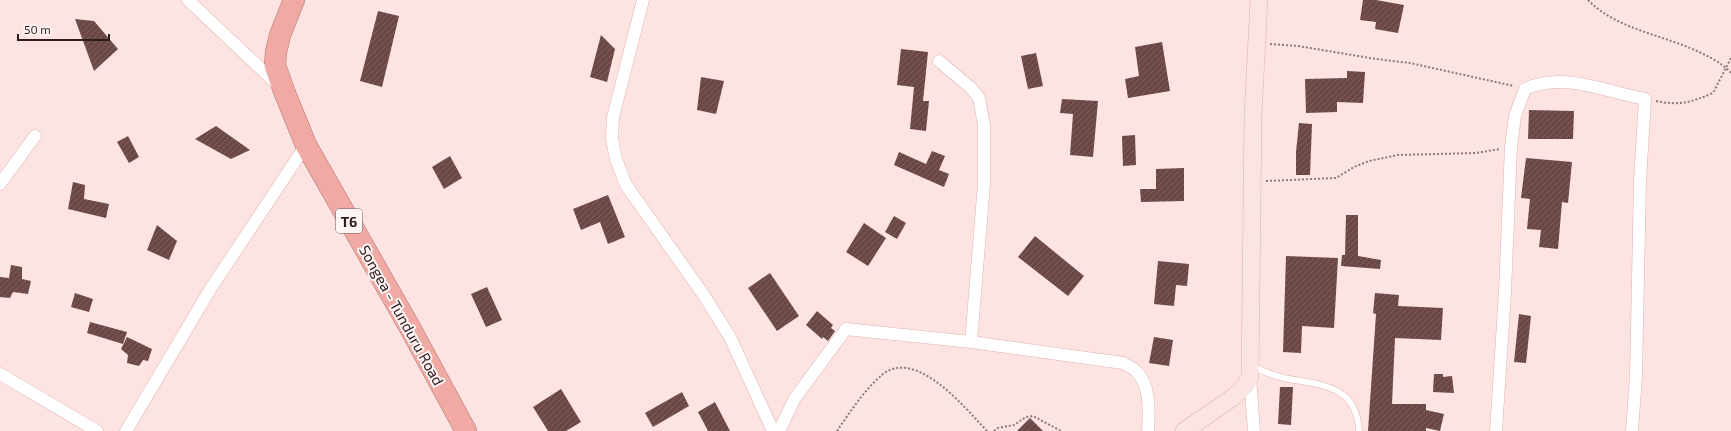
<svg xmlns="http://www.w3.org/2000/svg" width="1731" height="431" font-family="'Exo 2',sans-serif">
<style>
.building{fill:url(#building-hatch)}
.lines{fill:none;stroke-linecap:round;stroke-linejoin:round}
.lane-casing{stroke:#dcb3af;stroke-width:7}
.street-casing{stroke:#dcb3af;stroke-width:13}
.secondary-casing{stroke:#dcb3af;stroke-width:18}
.highway-casing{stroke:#ac7875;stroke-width:22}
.path{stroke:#8e7978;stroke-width:2;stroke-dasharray:2 2;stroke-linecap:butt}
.lane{stroke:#fff;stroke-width:6}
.street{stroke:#fff;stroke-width:12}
.secondary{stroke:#fbe5e4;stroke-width:17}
.highway{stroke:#f1a9a4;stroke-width:21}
.labels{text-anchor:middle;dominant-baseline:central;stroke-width:4;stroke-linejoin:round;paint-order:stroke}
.shield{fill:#fef5f4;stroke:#6c5e5e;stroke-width:1}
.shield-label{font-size:14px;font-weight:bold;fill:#2d1e1d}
.street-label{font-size:15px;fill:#2d1e1d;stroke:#fef5f4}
</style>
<defs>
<pattern id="building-hatch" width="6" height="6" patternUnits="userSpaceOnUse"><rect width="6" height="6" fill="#6b4845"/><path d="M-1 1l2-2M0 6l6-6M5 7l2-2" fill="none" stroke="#7c5f5d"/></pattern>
</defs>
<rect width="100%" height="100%" fill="#fde3e1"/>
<g class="building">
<path d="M1363,0H1376L1404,5L1398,33L1375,29L1376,22L1360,20Z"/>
<path d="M378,11L399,16L382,87L360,81Z"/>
<path d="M75,19L94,21L118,49L94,71Z"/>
<path d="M601,35L615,49L607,82L590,77Z"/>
<path d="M1162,42L1170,91L1128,98L1125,79L1139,76L1135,47Z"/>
<path d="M901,49L928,52L923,101H929L926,131L910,129L914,87L897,85Z"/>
<path d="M1036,53L1043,86L1028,89L1021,56Z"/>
<path d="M1347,71L1365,72L1363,103L1337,102V112L1306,113L1305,79L1347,78Z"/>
<path d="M701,77L724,81L716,114L697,110Z"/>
<path d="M1062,99L1098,101L1093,157L1070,155L1073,114L1060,113Z"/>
<path d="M1529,110L1574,111L1573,139H1528Z"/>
<path d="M1299,123L1312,124L1310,175H1296V152Z"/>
<path d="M216,126L250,150L231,159L195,139Z"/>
<path d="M1135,135L1136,165L1123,166L1122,136Z"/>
<path d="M128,136L139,157L129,163L117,142Z"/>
<path d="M932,151L945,156L939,170L949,174L944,187L894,165L899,152L926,164Z"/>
<path d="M450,156L462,178L444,189L432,167Z"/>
<path d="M1526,158L1572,162L1568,203L1562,202L1558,249L1539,247L1541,230L1527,229L1530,199L1521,198Z"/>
<path d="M1184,168V201L1141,202L1140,189H1156V169Z"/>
<path d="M73,182L85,185L84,199L109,204L106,218L68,209Z"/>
<path d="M608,195L625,237L608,244L600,222L581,230L573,209Z"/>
<path d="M1346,215H1358V256L1381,260L1380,269L1341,266L1342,255H1345Z"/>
<path d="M894,216L906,223L897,239L885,232Z"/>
<path d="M864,223L886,238L868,266L846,252Z"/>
<path d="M157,225L177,241L169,260L147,250Z"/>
<path d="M1035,236L1084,276L1068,296L1018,257Z"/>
<path d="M1286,256L1338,258L1334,328L1302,326L1301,353L1283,352Z"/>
<path d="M1158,261L1189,264L1187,286L1176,285L1174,306L1154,304Z"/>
<path d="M11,265L22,267V279L31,281L28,294L13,292L10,298L0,297V277L9,278Z"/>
<path d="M770,273L799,316L777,331L748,288Z"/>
<path d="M487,287L502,320L486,327L471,294Z"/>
<path d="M75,293L93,299L89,312L71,307Z"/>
<path d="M1375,293L1399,295L1398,306L1443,308L1441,340L1395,338L1392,404H1426V410L1444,414L1440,431L1426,428V431H1368L1376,314L1373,313Z"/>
<path d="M817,311L833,325L831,328L835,331L828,341L823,337L822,339L806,325Z"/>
<path d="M1519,314L1531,316L1526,363L1514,362Z"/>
<path d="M90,322L127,332L123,344L87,333Z"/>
<path d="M127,337L152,349L148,361L143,360L139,366L127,363L128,355L121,349Z"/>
<path d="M1154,337L1173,340L1169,366L1149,363Z"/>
<path d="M1434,374H1443V377L1452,376L1454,393L1433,392Z"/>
<path d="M1280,387H1293L1291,425L1278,424Z"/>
<path d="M561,389L581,422L566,431H548L533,407Z"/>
<path d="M682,392L689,406L653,427L645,413Z"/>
<path d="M715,402L730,431H708L698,412Z"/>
<path d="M1030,418L1043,431H1017Z"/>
</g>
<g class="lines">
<g class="lane-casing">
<path id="lane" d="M1251,366C1263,371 1275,377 1289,379C1323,385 1357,386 1359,431"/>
</g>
<g class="street-casing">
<g id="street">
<path d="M188,0L278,85"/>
<path d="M643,0L613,117L612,139L616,159L626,185L703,294L730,337L773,431"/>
<path d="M939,61L971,88L979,98L984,125V184L971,342"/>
<path d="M0,184L35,136"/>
<path d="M0,374L97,431"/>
<path d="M1250,377L1254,431"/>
<path d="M126,431L211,288L306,145"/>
<path d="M779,431L795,398L846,329L971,342L1123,363C1127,365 1133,368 1136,371C1151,385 1149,413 1148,431"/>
<path d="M1496,431L1505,292L1511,147L1515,116L1525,89C1563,71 1607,92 1645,99L1640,181L1636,376L1632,431"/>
</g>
</g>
<g class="secondary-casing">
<path id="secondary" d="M1184,431L1235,396L1245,386L1250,377L1253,115L1259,0"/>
</g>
<g class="highway-casing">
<path id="highway" d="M294,0L280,35L276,52L275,65L284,91L306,145L409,326L466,431"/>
</g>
<g class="path">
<path d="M1588,0C1617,30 1665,35 1701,53C1712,58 1723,64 1731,73"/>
<path d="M1270,44L1298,46L1376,59L1410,63L1514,86"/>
<path d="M1656,101C1680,106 1692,102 1713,93L1731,58"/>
<path d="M1266,181L1336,178L1354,167L1369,161L1398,155L1476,153L1500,149"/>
<path d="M837,431C850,412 865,389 883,374C917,348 966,409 987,431"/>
<path d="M994,431L998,428L1014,425L1026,417L1033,416L1061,431"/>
</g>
<use href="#lane" class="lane"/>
<use href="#street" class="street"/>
<use href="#secondary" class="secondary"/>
<use href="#highway" class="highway"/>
</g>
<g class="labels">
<rect class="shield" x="336" y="209" width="26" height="24" rx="3"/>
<g class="shield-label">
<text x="349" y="221">T6</text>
</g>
<g class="street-label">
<text transform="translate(402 315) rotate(61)">Songea - Tunduru Road</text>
</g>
</g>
<path d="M18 34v6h91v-6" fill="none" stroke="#2d1e1d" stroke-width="2"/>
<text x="24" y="34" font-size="12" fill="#2d1e1d" stroke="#fef5f4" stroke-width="3" paint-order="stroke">50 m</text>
</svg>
